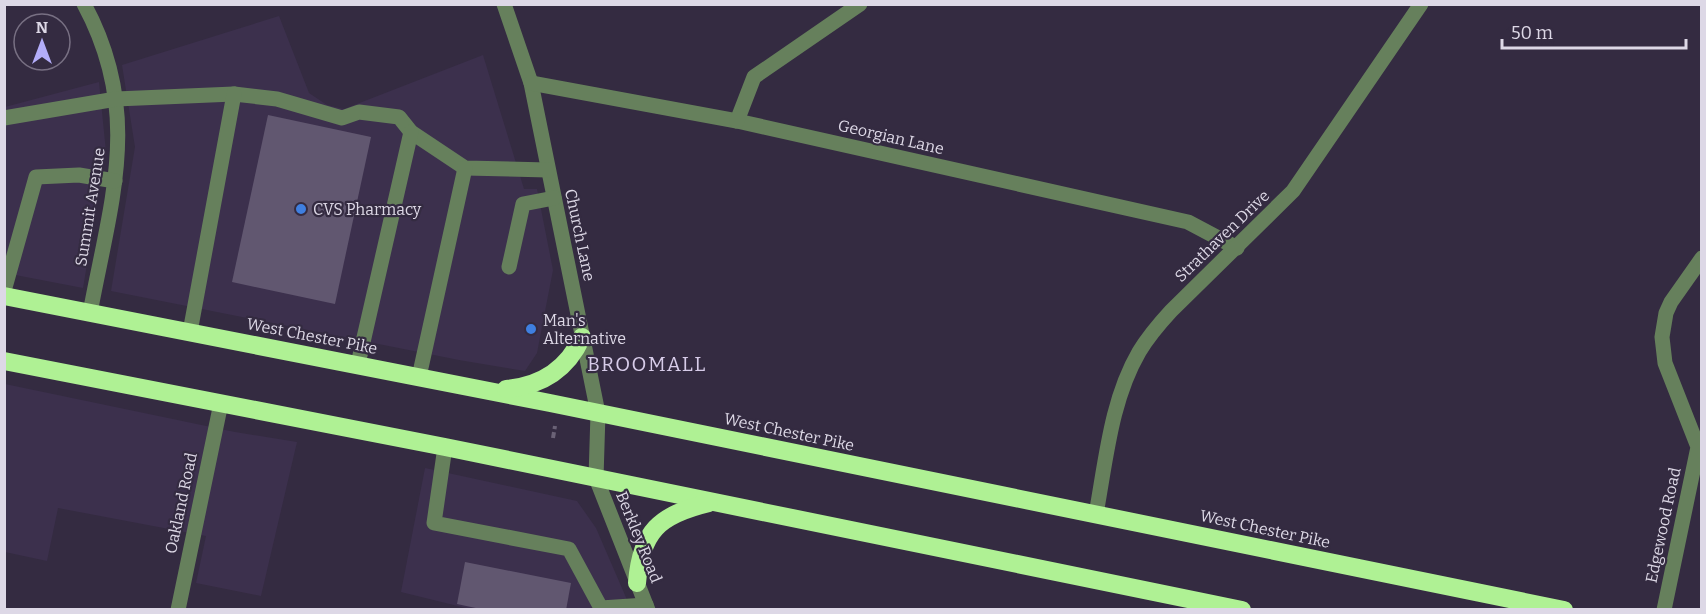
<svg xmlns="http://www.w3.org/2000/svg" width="1706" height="614" font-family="Bitter,serif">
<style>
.built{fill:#3c304d}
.building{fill:#615770}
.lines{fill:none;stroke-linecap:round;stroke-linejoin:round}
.path{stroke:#6a6276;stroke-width:4;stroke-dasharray:6 3;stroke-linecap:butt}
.minor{stroke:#66805c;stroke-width:15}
.highway{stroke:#aff194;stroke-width:18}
.shop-dot{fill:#3f7fe0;stroke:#342b41;stroke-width:2}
.labels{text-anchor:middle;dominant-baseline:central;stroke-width:4.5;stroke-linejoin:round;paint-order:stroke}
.street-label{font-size:16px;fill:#ddd8e6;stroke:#342b41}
.poi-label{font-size:16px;fill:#ddd8e6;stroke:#342b41;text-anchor:start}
.quarter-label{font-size:20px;letter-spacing:1.5px;fill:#d7cce9;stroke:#342b41}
</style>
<rect width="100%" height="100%" fill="#342b41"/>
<g class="built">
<path d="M279,16L309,93L327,105L344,109L483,55L524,189H537L553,270L537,353L525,371L459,360L111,291L135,147L122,65Z"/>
<path d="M99,82L106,152L83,288L5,273V107Z"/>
<path d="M5,384L235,432L297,442L261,596L196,583L206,536L58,508L47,561L5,552Z"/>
<path d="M425,468L577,501L596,528L631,609H470L401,592Z"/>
</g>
<g class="building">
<path d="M268,115L371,137L335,304L232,282Z"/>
<path d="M465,562L571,583L566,610H485L457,604Z"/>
</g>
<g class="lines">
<path class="path" d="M553,438L555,426"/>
<g class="minor">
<path d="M84,4C143,113 111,200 90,313"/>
<path d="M504,4L531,83L598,413L596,478L648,610"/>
<path d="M531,83L737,121L1188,222L1237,248"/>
<path d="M4,118L116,99L234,94L277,99L342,118L359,112L399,117L411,132L465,168L548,170"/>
<path d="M737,121L754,77L860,4"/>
<path d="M509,267L523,204L554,198"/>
<path d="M4,291L36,177L79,175L115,181"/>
<path d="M190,332L234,94"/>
<path d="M358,364L411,132"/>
<path d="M419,377L465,168"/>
<path d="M445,447L434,523L569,549L601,608L646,605"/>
<path d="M1096,514C1106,460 1111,400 1139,352C1148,337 1159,324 1171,311L1293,191L1421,4"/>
<path d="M178,610L221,403"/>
<path d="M1664,610L1698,447L1665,363L1662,337L1666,313L1671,302L1702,258"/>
</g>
<g class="highway">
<path d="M4,296L550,403L1564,610"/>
<path d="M4,361L445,447L1242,610"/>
<path d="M506,389C541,386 567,370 582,337"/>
<path d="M637,583C641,531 659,515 709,503"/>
</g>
</g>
<g class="shop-dot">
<circle cx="301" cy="209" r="6"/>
<circle cx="531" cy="329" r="6"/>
</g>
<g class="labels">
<g class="street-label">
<text transform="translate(891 137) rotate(13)">Georgian Lane</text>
<text transform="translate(90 207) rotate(-81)">Summit Avenue</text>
<text transform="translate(580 235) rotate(78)">Church Lane</text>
<text transform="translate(1222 236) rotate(-44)">Strathaven Drive</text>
<text transform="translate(312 336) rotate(11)">West Chester Pike</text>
<text transform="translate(789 432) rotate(12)">West Chester Pike</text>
<text transform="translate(181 503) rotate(-78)">Oakland Road</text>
<text transform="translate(1663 525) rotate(-78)">Edgewood Road</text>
<text transform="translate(1265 529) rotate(12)">West Chester Pike</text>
<text transform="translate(639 537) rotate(68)">Berkley Road</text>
</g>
<g class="poi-label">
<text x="313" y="209">CVS Pharmacy</text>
<text x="543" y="320">Man's<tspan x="543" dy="18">Alternative</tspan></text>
</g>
<g class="quarter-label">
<text x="647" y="364">BROOMALL</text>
</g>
</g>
<rect width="1706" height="614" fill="none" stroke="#ddd8e6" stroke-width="12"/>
<g transform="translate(42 42)"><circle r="28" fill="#342b41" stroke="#787083" stroke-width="1.5"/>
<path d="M0-4.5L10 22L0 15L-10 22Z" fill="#b3adf9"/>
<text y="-9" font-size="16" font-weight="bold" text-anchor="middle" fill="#ddd8e6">N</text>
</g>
<path d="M1502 39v9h184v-9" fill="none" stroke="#ddd8e6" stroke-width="3"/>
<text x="1511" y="39" font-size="18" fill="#ddd8e6" stroke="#342b41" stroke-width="4.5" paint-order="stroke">50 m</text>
</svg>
